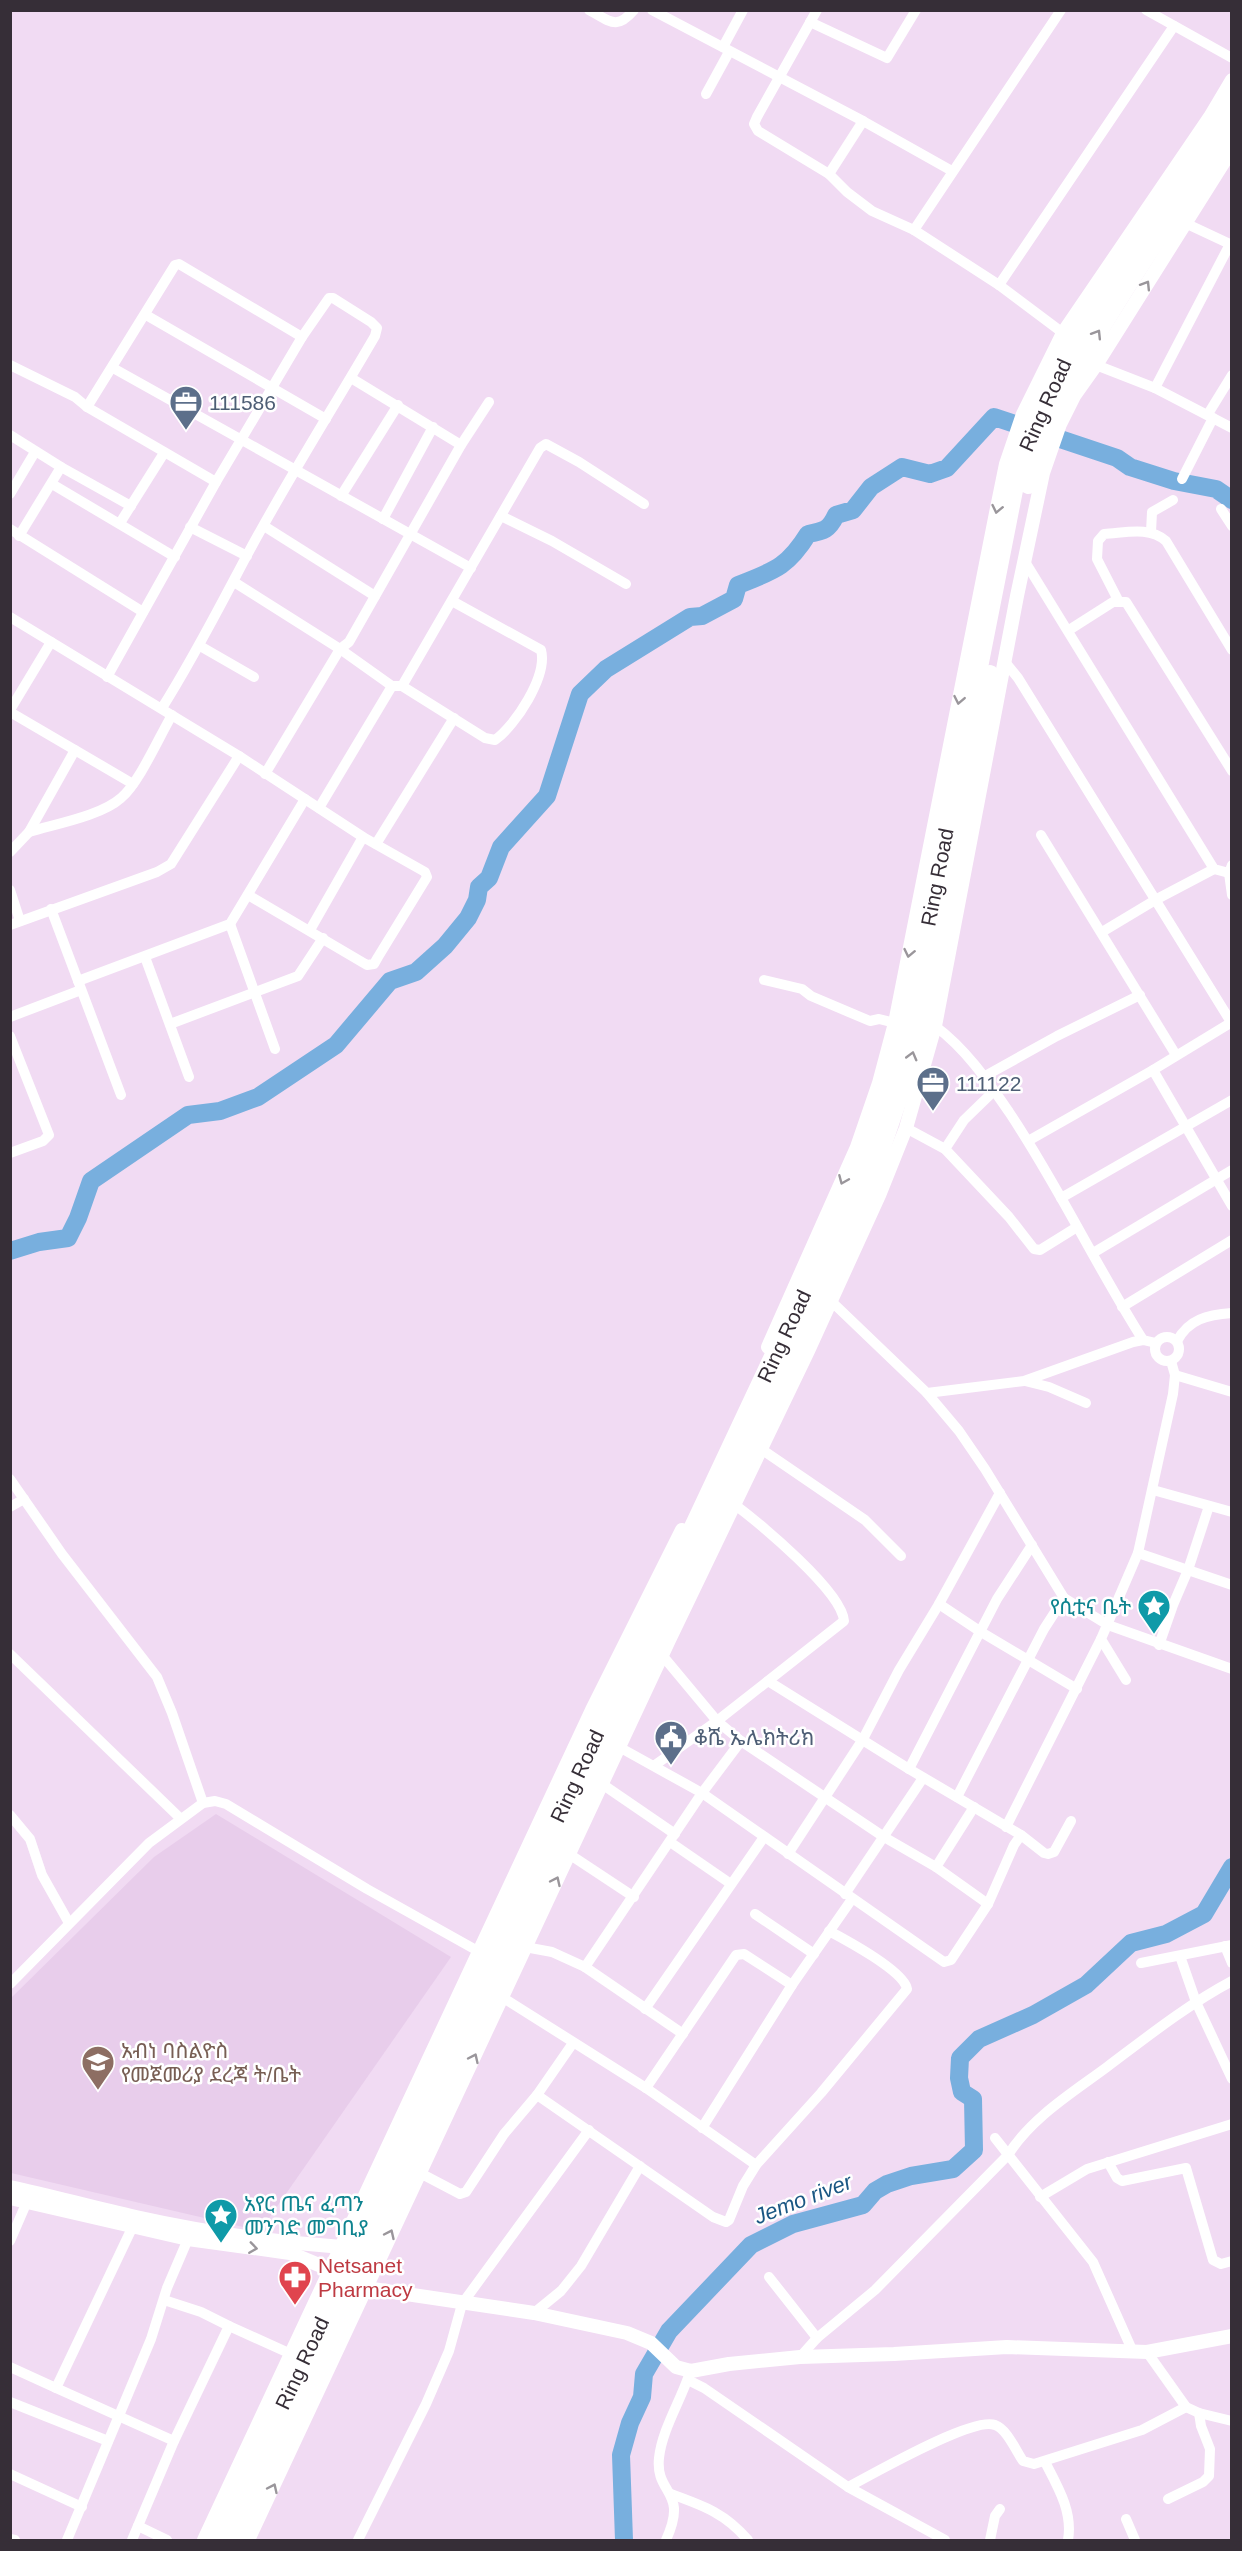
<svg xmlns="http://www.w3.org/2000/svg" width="1242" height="2551" font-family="Arial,'Noto Sans Ethiopic',sans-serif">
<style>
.built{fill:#e8cdeb}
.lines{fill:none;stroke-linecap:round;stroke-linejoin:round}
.river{stroke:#78afde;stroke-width:18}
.street{stroke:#fff;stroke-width:10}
.secondary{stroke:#fff;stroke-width:14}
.highway{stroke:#fff;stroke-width:18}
.oneway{stroke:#9a969b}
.labels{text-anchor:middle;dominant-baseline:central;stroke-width:5;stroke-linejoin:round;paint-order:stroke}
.service-label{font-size:21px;fill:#4e5e75;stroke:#fff;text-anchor:start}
.street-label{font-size:21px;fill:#362e37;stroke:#fff}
.culture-label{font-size:21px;fill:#0d838f;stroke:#fff;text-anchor:end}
.education-label{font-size:21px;fill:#785e54;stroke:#fff;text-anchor:start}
.health-label{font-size:21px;fill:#be3a42;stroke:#fff;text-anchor:start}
.water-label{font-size:22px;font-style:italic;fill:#1a5783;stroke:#fff}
</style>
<rect width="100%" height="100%" fill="#f1dbf3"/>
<path class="built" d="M216,1814L451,1957L260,2231L11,2173V1998L154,1857Z"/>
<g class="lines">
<g class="river">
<path d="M10,1251L39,1242L68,1238L78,1218L91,1181L188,1115L220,1111L258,1097L336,1045L390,981L416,972L445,946L468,918L477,900L479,887L489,878L501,847L547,796L580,694L606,669L690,617L702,616L734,599L738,585C773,571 787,568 808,534C824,531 829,530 836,515L853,510L871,487L902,467L930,474L947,468L994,417L1117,458L1130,467L1174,481L1216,489L1232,500"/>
<path d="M624,2540L621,2455L630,2423L642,2397L644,2374L669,2331L751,2245L793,2224L863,2205L875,2191L887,2184L911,2176L953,2169L974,2150L973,2099L962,2092L959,2078L960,2058L979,2039L1033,2015L1086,1985L1131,1943L1166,1934L1204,1914L1232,1867"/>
</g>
<g class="street">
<path d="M589,10C610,21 616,31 634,10"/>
<path d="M652,10L863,121L952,171"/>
<path d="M817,10L757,117L754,124L758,131L829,174L847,192L872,211L914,230L999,285L1063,333"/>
<path d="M1146,10L1232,58"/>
<path d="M810,22L887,58L916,10"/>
<path d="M723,47L743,10"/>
<path d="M706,94L729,52"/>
<path d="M829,174L863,121"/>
<path d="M1185,223L1232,245"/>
<path d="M914,230L1061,10"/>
<path d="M999,285L1174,26"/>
<path d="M146,315L326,419"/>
<path d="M10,365L75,397L87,407L216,482"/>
<path d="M1096,365L1155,388L1232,428"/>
<path d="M113,368L471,568"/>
<path d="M351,378L461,445"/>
<path d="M1155,388L1230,244"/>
<path d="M87,407L175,265L179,264L302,337"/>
<path d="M1208,414L1232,375"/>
<path d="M10,435L61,467L131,506"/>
<path d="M1182,479L1213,418"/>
<path d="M52,484L175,557"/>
<path d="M10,494L35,452"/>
<path d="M341,496L398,405"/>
<path d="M1221,509L1232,526"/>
<path d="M501,516L552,541L626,584"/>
<path d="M383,519L433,427"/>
<path d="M120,523L164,453"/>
<path d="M264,526L375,596"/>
<path d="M190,527L247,556"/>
<path d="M10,529L143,612"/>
<path d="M1151,532L1152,512L1173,500"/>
<path d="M19,536L61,467"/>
<path d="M1024,560L1214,869L1229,873"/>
<path d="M234,582L340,649L392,686H402L485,738L495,740C515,726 548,676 541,650L452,601"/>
<path d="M1118,600L1097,559L1098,541L1104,534C1125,533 1149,526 1166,541L1232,650"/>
<path d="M10,617L239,756L363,837L425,872L427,877L378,957L374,964L367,965L248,895"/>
<path d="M1069,630L1113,602H1126L1232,771"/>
<path d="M200,646L254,677"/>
<path d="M1005,662L1018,678L1231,1022"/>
<path d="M107,677L216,482L302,337L329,298H333L371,322L377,328L375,336C332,410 286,482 246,557C219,608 193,659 162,708"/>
<path d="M402,686L540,448L546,444L579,462L644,504"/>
<path d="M10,710L51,642"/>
<path d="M10,712L133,784"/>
<path d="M265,774L340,649L349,642L461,445L489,402"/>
<path d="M319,808L392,686"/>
<path d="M29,832C55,824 101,816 121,798C139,783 159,737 172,715"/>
<path d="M1041,835L1176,1055"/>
<path d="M376,844L454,718"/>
<path d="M10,852L29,832L75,750"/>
<path d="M1232,865L1229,873L1232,895"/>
<path d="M10,890L20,921"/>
<path d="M51,909L121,1095"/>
<path d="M230,924L275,1049"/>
<path d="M10,925L157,872L171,864L239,756"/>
<path d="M310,930L363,837"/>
<path d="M1102,932L1157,899L1214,869"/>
<path d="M145,957L189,1077"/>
<path d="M764,980L802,989L811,996L870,1021L879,1019L895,1023"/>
<path d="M78,981L230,924L305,799"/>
<path d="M10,1017L81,990"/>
<path d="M170,1024L298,976L323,938"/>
<path d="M935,1026C966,1049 987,1080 1009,1112C1058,1185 1096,1266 1143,1340"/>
<path d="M10,1036L49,1135L43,1141L10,1153"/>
<path d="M1153,1070L1232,1206"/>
<path d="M985,1076L1057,1036L1140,995"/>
<path d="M906,1128L945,1149L1009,1217L1034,1249L1040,1250L1077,1227"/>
<path d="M1028,1141L1153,1070L1232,1022"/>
<path d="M945,1149L964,1120L994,1091"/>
<path d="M1061,1198L1232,1100"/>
<path d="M1093,1253L1232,1170"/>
<path d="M831,1301L927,1393L1024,1381L1133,1342L1143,1340L1156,1343"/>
<path d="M1122,1307L1232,1240"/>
<circle cx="1167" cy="1349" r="12"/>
<path d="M1177,1341C1189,1319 1207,1315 1232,1313"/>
<path d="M1175,1375L1232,1392"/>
<path d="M1025,1381L1049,1387L1086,1403"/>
<path d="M927,1393L959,1431L985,1469L1064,1598L1108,1625L1232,1669"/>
<path d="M761,1449L865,1520L901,1556"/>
<path d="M10,1479L62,1554L157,1677L172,1713L203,1803"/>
<path d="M1153,1490L1232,1512"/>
<path d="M10,1507L24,1499"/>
<path d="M1138,1553L1232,1585"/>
<path d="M939,1604L981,1632L1077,1689"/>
<path d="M1159,1645L1173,1605L1188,1570L1209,1506"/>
<path d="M10,1654L180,1818"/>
<path d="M662,1655L717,1721L741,1741L884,1837L936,1867L988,1904"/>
<path d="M1126,1680L1101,1639L1138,1553L1173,1394L1175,1375L1171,1361"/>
<path d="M768,1681L909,1769L1021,1835L1044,1853L1048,1854L1054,1852L1071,1821"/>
<path d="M619,1747L702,1793L944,1962L951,1960L988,1904L1014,1845L1021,1835"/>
<path d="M655,1765L717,1721L844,1621C842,1591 759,1523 734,1504"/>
<path d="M909,1769L997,1599L1032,1545"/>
<path d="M602,1784L675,1834"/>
<path d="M957,1797L1044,1629L1064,1598"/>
<path d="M10,1815L30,1839L42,1875L69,1923"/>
<path d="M1006,1827L1101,1639"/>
<path d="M670,1842L731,1884"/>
<path d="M569,1854L634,1897"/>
<path d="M788,1854L863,1739L899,1670L939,1604L1000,1493"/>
<path d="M936,1867L974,1807"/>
<path d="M845,1894L923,1778"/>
<path d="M755,1914L814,1954"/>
<path d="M1225,1946L1232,1963"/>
<path d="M525,1947L552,1952L585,1967L683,2034"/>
<path d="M1180,1956L1196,2002L1232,2079"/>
<path d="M1141,1963L1232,1945"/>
<path d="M585,1967L702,1793L741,1741"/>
<path d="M10,1984L149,1843L203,1803L215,1801L226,1804L367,1889L485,1955"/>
<path d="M502,1997L646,2088L756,2165"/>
<path d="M645,2009L764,1837"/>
<path d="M646,2088L736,1955L744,1954L792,1985"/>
<path d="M537,2095L713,2217L726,2222L729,2220L743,2186L756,2165L821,2093L907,1989C904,1971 846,1940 829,1931"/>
<path d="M702,2128L792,1985L852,1899"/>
<path d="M995,2138L1093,2262L1133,2352"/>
<path d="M1108,2162L1117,2178L1122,2181L1186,2168L1213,2260L1221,2264L1232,2261"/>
<path d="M420,2173L460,2194L466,2192L504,2134L537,2095L573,2043"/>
<path d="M1040,2197L1087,2169L1232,2124"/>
<path d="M10,2241L29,2197"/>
<path d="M769,2277L817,2338"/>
<path d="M534,2313L561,2291L581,2266L640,2166"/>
<path d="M229,2326L291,2354"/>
<path d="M1147,2352L1186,2407L1199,2413L1232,2421"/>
<path d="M800,2357L817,2338L875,2290L1008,2155C1031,2118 1072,2093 1107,2067C1147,2037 1187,2005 1232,1981"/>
<path d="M10,2367L56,2388L133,2226"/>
<path d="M688,2380L704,2388L848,2487L945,2540"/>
<path d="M56,2388L174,2441"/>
<path d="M10,2402L108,2441"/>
<path d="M1045,2462C1058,2487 1073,2512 1068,2540"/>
<path d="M10,2474L82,2507"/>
<path d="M848,2487C873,2474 973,2416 995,2425C1007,2429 1016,2451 1023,2461L1034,2464L1142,2430L1186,2407"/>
<path d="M671,2494C704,2506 725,2513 748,2540"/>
<path d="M1168,2499L1203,2482L1209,2476L1210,2449L1201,2426L1199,2413"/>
<path d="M1126,2519L1135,2540"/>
<path d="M138,2526L167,2540"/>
<path d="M10,2539L15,2540"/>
<path d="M67,2540L151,2339L167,2288L188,2239"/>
<path d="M132,2540L174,2441L229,2326L201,2312L164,2300"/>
<path d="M358,2540L426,2404L449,2351L462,2304L589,2130"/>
<path d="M666,2540C689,2490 655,2495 659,2458C662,2430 680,2402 689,2375"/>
<path d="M990,2540L995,2516L1000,2509"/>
</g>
<g class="secondary">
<path d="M768,1347L857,1147L879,1083L895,1023L997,508L1006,464L1023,414L1063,333L1210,117L1232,80"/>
<path d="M10,2187C53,2196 94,2208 136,2217C203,2232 273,2242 342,2247"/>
<path d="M10,2198L188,2239L290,2253L331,2270"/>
<path d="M366,2288L534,2313L627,2333L651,2343L676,2367L691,2371L729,2364L800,2357L894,2354L1007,2347L1147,2352L1232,2336"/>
<path d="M204,2540L592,1710L682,1530"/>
<path d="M248,2540L669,1640L808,1351L880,1193L906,1128L935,1026L1017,596L1043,473L1060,424L1074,396L1096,365L1232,149"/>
</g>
<g class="highway">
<path d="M1028,485C1040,423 1074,371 1107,318C1147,253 1189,190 1232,127"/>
<path d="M218,2540L859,1173L893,1073L915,991L1018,470L1035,418L1073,343L1232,100"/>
<path d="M233,2540L866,1194L907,1073L919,1032L990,674"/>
</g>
</g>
<defs><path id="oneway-chevron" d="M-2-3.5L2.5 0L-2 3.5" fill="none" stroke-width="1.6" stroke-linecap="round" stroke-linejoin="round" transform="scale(1.5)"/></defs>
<g class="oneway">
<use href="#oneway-chevron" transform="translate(1146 285) rotate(-58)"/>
<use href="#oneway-chevron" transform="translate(1097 334) rotate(-58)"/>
<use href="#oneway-chevron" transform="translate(997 509) rotate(102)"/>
<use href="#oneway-chevron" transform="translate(959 700) rotate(101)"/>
<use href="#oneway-chevron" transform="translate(909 953) rotate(102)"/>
<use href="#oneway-chevron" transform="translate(912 1056) rotate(-75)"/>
<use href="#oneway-chevron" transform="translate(843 1180) rotate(113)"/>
<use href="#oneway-chevron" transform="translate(556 1881) rotate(-65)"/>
<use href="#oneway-chevron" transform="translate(474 2058) rotate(-65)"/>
<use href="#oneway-chevron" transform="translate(390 2234) rotate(-65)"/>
<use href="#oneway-chevron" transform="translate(253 2248) rotate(8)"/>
<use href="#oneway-chevron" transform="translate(273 2488) rotate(-65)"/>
</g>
<defs>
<g id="office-pin" transform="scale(1.725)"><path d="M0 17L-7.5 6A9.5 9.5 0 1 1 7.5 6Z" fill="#5c6f8a" stroke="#fff"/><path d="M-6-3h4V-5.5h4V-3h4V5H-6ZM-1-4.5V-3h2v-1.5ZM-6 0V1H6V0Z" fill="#fff"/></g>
<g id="sight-pin" transform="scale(1.725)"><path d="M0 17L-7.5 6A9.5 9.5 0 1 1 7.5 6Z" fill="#0f9aa8" stroke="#fff"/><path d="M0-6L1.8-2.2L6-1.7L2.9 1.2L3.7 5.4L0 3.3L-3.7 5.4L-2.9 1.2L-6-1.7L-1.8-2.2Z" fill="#fff"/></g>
<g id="civic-pin" transform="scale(1.725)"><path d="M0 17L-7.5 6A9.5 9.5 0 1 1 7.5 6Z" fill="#5c6f8a" stroke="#fff"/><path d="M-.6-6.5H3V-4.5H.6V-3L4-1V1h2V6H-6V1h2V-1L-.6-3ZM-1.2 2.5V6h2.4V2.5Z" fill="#fff"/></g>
<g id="school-pin" transform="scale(1.725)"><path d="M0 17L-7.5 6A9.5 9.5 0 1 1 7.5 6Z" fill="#8d6e63" stroke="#fff"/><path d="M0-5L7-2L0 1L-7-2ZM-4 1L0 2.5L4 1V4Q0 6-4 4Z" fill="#fff"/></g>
<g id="pharmacy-pin" transform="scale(1.725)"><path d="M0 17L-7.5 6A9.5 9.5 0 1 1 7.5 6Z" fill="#e0444e" stroke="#fff"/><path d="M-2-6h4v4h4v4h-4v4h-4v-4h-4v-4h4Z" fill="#fff"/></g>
</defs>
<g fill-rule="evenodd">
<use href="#office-pin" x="186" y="402"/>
<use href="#office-pin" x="933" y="1083"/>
<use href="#sight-pin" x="1154" y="1606"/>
<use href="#civic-pin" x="671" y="1737"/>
<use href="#school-pin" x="98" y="2062"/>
<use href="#sight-pin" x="221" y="2215"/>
<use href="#pharmacy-pin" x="295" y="2277"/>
</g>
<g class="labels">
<g class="service-label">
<text x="209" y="402">111586</text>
<text x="956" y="1083">111122</text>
<text x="694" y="1737">ቆሼ ኤሌክትሪክ</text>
</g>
<g class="street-label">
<text transform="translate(1045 405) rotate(-66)">Ring Road</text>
<text transform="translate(937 877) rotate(-79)">Ring Road</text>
<text transform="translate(784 1336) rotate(-65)">Ring Road</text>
<text transform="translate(577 1776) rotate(-65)">Ring Road</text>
<text transform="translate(302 2363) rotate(-65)">Ring Road</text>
</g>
<g class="culture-label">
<text x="1131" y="1606">የሲቲና ቤት</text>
<text x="244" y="2203" text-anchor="start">አየር ጤና ፈጣን<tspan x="244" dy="24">መንገድ መግቢያ</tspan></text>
</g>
<g class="education-label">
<text x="121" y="2050">አብነ ባስልዮስ<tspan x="121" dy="24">የመጀመሪያ ደረጃ ት/ቤት</tspan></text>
</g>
<g class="health-label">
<text x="318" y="2265">Netsanet<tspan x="318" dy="24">Pharmacy</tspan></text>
</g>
<g class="water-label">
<text transform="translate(803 2199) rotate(-21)">Jemo river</text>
</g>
</g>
<rect width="1242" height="2551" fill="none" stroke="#362e37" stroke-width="24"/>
</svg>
